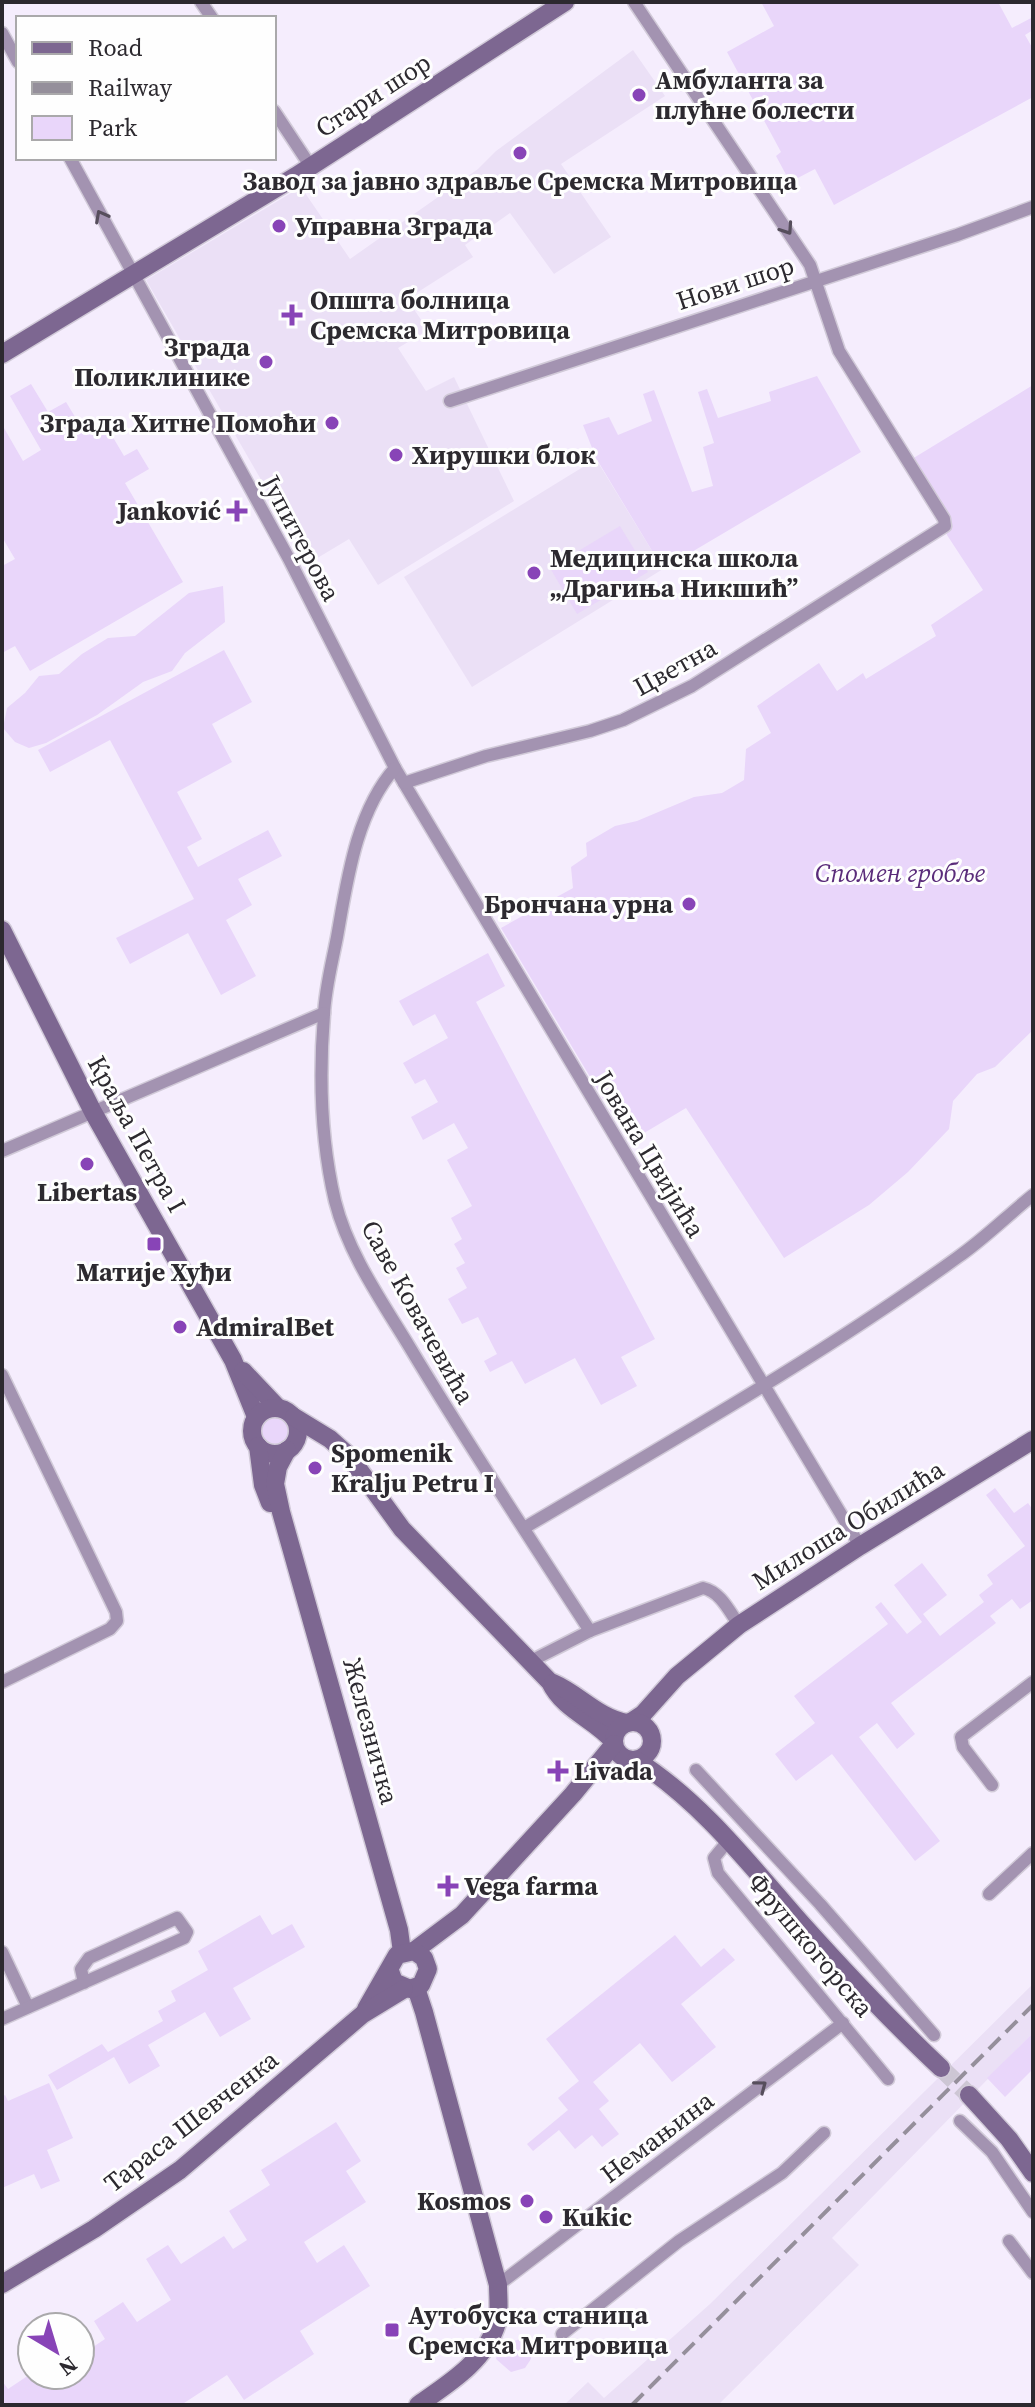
<svg xmlns="http://www.w3.org/2000/svg" width="1035" height="2407" font-family="'Source Serif 4',serif">
<style>
.built{fill:#ebe0f6}
.green{fill:#e9d6fa}
.lines{fill:none;stroke-linecap:round;stroke-linejoin:round}
.secondary-tunnel{stroke:#cdc6d4;stroke-width:18;stroke-dasharray:18 9;stroke-linecap:butt}
.street-casing{stroke:#d1cad8;stroke-width:15}
.secondary-casing{stroke:#d1cad8;stroke-width:21}
.street{stroke:#a393b1;stroke-width:12}
.secondary{stroke:#7d6791;stroke-width:18}
.rail{stroke:#958f9b;stroke-width:4;stroke-dasharray:16 8;stroke-linecap:butt}
.oneway{stroke:#564e5c}
.poi-dot{fill:#8844b7;stroke:#fefefe;stroke-width:3}
.labels{text-anchor:middle;dominant-baseline:central;stroke-width:6;stroke-linejoin:round;paint-order:stroke}
.poi-label{font-size:26px;font-weight:bold;fill:#2c292f;stroke:#fefefe;text-anchor:start}
.street-label{font-size:26px;fill:#2c292f;stroke:#fefefe}
.park-label{font-size:26px;font-style:italic;fill:#5a2c7a;stroke:#fefefe}
</style>
<rect width="100%" height="100%" fill="#f5edfd"/>
<g class="built">
<path d="M633,50L665,96L561,164L611,237L554,274L510,213L465,245L473,257L407,299L428,330L398,348L426,391L454,377L514,501L378,585L349,539L309,563L146,280L301,187L350,259L478,169L496,151Z"/>
<path d="M596,459L663,569L472,687L404,577Z"/>
<path d="M1033,1984V2033L832,2238L859,2265L718,2405H564L588,2382L604,2398L710,2304Z"/>
</g>
<g class="green">
<path d="M761,2H998L1012,28L1033,17V30L1025,35L1033,49V97L834,205L815,169L790,182L776,156L781,152L727,52L774,26Z"/>
<path d="M817,376L861,452L663,569L596,458L583,425L609,417L618,435L652,421L643,394L654,390L692,492L713,486L703,447L714,443L698,392L707,389L718,418L771,401L769,392Z"/>
<path d="M31,384L48,412L66,402L86,435L118,417L124,426L111,434L124,456L137,449L149,469L125,483L183,582L30,671L15,646L2,653V566L15,559L2,537V429L4,428L23,461L41,450L10,396Z"/>
<path d="M1033,385V1030L995,1067L977,1074L953,1101L949,1129L908,1172L869,1205L784,1258L686,1108L629,1142L501,928L573,888L571,867L587,856L586,843L615,826L637,821L694,797L722,793L744,780L746,749L771,733L757,706L819,663L837,691L863,673L866,679L936,636L931,625L983,590L947,535L912,459Z"/>
<path d="M620,526L648,572L577,614L550,568Z"/>
<path d="M223,586L225,622L185,653L172,671L143,682L97,715L46,743L29,748L15,742L3,728L7,708L25,693L39,676L59,674L82,654L108,638L135,636L189,593Z"/>
<path d="M224,650L252,702L212,724L232,762L177,792L202,839L187,847L198,867L268,830L282,856L238,879L252,905L226,920L256,976L221,995L188,933L130,964L116,938L194,899L110,740L50,772L38,750Z"/>
<path d="M488,953L505,986L476,1002L655,1339L621,1357L637,1386L601,1405L575,1358L525,1384L512,1361L490,1372L484,1361L497,1354L478,1317L462,1324L448,1299L467,1288L456,1268L465,1263L454,1244L462,1239L451,1218L472,1206L447,1160L468,1148L454,1123L423,1140L411,1117L438,1102L425,1079L415,1084L403,1063L448,1038L435,1014L413,1026L399,1001Z"/>
<circle cx="275" cy="1431" r="15"/>
<path d="M995,1488L1014,1513L1028,1503L1033,1510V1600L1020,1609L1012,1599L990,1616L996,1623L891,1703L915,1734L897,1749L877,1723L859,1737L940,1841L915,1861L832,1754L796,1781L775,1754L815,1723L794,1696L888,1624L875,1607L881,1602L907,1634L922,1622L894,1585L922,1563L947,1595L923,1614L940,1636L984,1602L979,1595L993,1584L987,1575L1025,1546L986,1495Z"/>
<path d="M260,1915L272,1935L292,1924L305,1947L233,1988L251,2019L220,2037L205,2012L148,2045L160,2066L129,2084L114,2057L57,2090L48,2075L102,2044L108,2052L163,2021L158,2011L176,2001L171,1991L208,1970L198,1951Z"/>
<path d="M675,1935L701,1967L724,1948L735,1960L681,2004L716,2047L672,2082L640,2043L593,2082L609,2101L599,2109L619,2134L602,2147L592,2135L575,2149L559,2130L533,2151L527,2144L568,2110L558,2098L579,2081L546,2039Z"/>
<path d="M1033,2033V2069L1005,2097L987,2078Z"/>
<path d="M49,2083L73,2138L47,2150L60,2181L41,2189L34,2174L2,2188V2097L5,2095L8,2101Z"/>
<path d="M336,2122L361,2161L346,2171L366,2202L304,2242L317,2263L344,2245L370,2286L300,2331L314,2354L244,2400L227,2375L181,2405H2V2381L8,2389L32,2373L80,2375V2341L87,2351L105,2339L94,2321L123,2302L137,2322L171,2300L146,2259L168,2245L181,2264L224,2236L233,2249L247,2240L229,2211L270,2185L261,2170Z"/>
<path d="M520,2339L531,2348V2359L525,2368L511,2372L496,2359L499,2346Z"/>
</g>
<g class="lines">
<path class="secondary-tunnel" d="M941,2068L969,2095"/>
<g class="street-casing">
<g id="street">
<path d="M201,2L212,18"/>
<path d="M2,33L18,62"/>
<path d="M274,111L311,167"/>
<path d="M70,158L289,559L395,768L860,1546"/>
<path d="M450,401L957,235L1033,207"/>
<path d="M395,768C356,812 347,881 337,937C332,963 325,989 324,1015C319,1076 321,1141 335,1201C348,1253 381,1300 409,1346C467,1443 529,1537 590,1631"/>
<path d="M404,783L486,756L590,731L623,720L692,686L945,526L944,519L839,351L810,265L634,2"/>
<path d="M2,1151L324,1013"/>
<path d="M2,1375L116,1612L117,1621L110,1629L2,1682"/>
<path d="M524,1528C671,1441 820,1357 958,1257C984,1239 1008,1215 1033,1195"/>
<path d="M529,1662L590,1631L703,1588C721,1592 729,1611 739,1625"/>
<path d="M696,1770L820,1904L934,2035"/>
<path d="M992,1785L963,1747L961,1737L1033,1682"/>
<path d="M728,1841L714,1858L718,1873L888,2079"/>
<path d="M989,1894L1033,1853"/>
<path d="M2,1952L28,2007"/>
<path d="M2,2019L184,1938L187,1932L177,1918L89,1958L81,1969L84,1983"/>
<path d="M960,2121L992,2152L1033,2212"/>
<path d="M1009,2241L1033,2273"/>
<path d="M498,2285L843,2023"/>
<path d="M562,2334L679,2241L782,2173L824,2133"/>
</g>
</g>
<g class="secondary-casing">
<g id="secondary">
<path d="M2,354L296,176L565,2"/>
<path d="M2,930L93,1112L233,1360L256,1417"/>
<path d="M243,1371L278,1408"/>
<circle cx="275" cy="1431" r="23"/>
<path d="M294,1417L330,1439L349,1456L402,1529L550,1682C564,1711 595,1719 614,1742"/>
<path d="M258,1446L263,1485L270,1503"/>
<path d="M287,1450L278,1467L275,1484L281,1512L399,1930L402,1952"/>
<path d="M553,1683C579,1694 598,1718 627,1723"/>
<path d="M631,1722L643,1714L677,1676L739,1625L860,1546L1033,1440"/>
<circle cx="633" cy="1741" r="19"/>
<path d="M636,1760C701,1801 751,1866 801,1923C846,1973 892,2022 941,2068"/>
<path d="M414,1951L462,1915L573,1794L614,1744"/>
<path d="M416,1988L424,2012L498,2285C498,2297 500,2312 497,2323C486,2361 448,2384 418,2405"/>
<path d="M366,2009L397,1955L414,1951L424,1958L428,1969L421,1985L410,1989L394,1982L390,1971"/>
<path d="M969,2095L1009,2139L1033,2173"/>
<path d="M2,2284L94,2229L180,2170L363,2014L404,1989"/>
</g>
</g>
<use href="#street" class="street"/>
<use href="#secondary" class="secondary"/>
<path class="rail" d="M632,2405L1033,2005"/>
</g>
<defs><path id="oneway-chevron" d="M-2-3.5L2.5 0L-2 3.5" fill="none" stroke-width="1.6" stroke-linecap="round" stroke-linejoin="round" transform="scale(2)"/></defs>
<g class="oneway">
<use href="#oneway-chevron" transform="translate(101 216) rotate(-118)"/>
<use href="#oneway-chevron" transform="translate(787 229) rotate(56)"/>
<use href="#oneway-chevron" transform="translate(761 2086) rotate(-37)"/>
</g>
<g class="poi-dot">
<circle cx="639" cy="95" r="8"/>
<circle cx="520" cy="153" r="8"/>
<circle cx="279" cy="226" r="8"/>
<path d="M288 303h8v8h8v8h-8v8h-8v-8h-8v-8h8z"/>
<circle cx="266" cy="362" r="8"/>
<circle cx="332" cy="423" r="8"/>
<circle cx="396" cy="455" r="8"/>
<path d="M233 499h8v8h8v8h-8v8h-8v-8h-8v-8h8z"/>
<circle cx="534" cy="573" r="8"/>
<circle cx="689" cy="904" r="8"/>
<circle cx="87" cy="1164" r="8"/>
<rect x="146" y="1236" width="16" height="16" rx="4"/>
<circle cx="180" cy="1327" r="8"/>
<circle cx="315" cy="1468" r="8"/>
<path d="M554 1759h8v8h8v8h-8v8h-8v-8h-8v-8h8z"/>
<path d="M444 1874h8v8h8v8h-8v8h-8v-8h-8v-8h8z"/>
<circle cx="527" cy="2201" r="8"/>
<circle cx="546" cy="2217" r="8"/>
<rect x="384" y="2322" width="16" height="16" rx="4"/>
</g>
<g class="labels">
<g class="poi-label">
<text x="655" y="80">Амбуланта за<tspan x="655" dy="30">плућне болести</tspan></text>
<text x="520" y="181" text-anchor="middle">Завод за јавно здравље Сремска Митровица</text>
<text x="295" y="226">Управна Зграда</text>
<text x="310" y="300">Општа болница<tspan x="310" dy="30">Сремска Митровица</tspan></text>
<text x="250" y="347" text-anchor="end">Зграда<tspan x="250" dy="30">Поликлинике</tspan></text>
<text x="316" y="423" text-anchor="end">Зграда Хитне Помоћи</text>
<text x="412" y="455">Хирушки блок</text>
<text x="221" y="511" text-anchor="end">Janković</text>
<text x="550" y="558">Медицинска школа<tspan x="550" dy="30">„Драгиња Никшић”</tspan></text>
<text x="673" y="904" text-anchor="end">Брончана урна</text>
<text x="87" y="1192" text-anchor="middle">Libertas</text>
<text x="154" y="1272" text-anchor="middle">Матије Хуђи</text>
<text x="196" y="1327">AdmiralBet</text>
<text x="331" y="1453">Spomenik<tspan x="331" dy="30">Kralju Petru I</tspan></text>
<text x="574" y="1771">Livada</text>
<text x="464" y="1886">Vega farma</text>
<text x="511" y="2201" text-anchor="end">Kosmos</text>
<text x="562" y="2217">Kukic</text>
<text x="408" y="2315">Аутобуска станица<tspan x="408" dy="30">Сремска Митровица</tspan></text>
</g>
<g class="street-label">
<text transform="translate(373 95) rotate(-33)">Стари шор</text>
<text transform="translate(735 283) rotate(-18)">Нови шор</text>
<text transform="translate(301 538) rotate(62)">Јупитерова</text>
<text transform="translate(675 667) rotate(-29)">Цветна</text>
<text transform="translate(137 1134) rotate(61)">Краља Петра I</text>
<text transform="translate(650 1154) rotate(59)">Јована Цвијића</text>
<text transform="translate(418 1312) rotate(61)">Саве Ковачевића</text>
<text transform="translate(848 1525) rotate(-32)">Милоша Обилића</text>
<text transform="translate(371 1731) rotate(75)">Железничка</text>
<text transform="translate(811 1945) rotate(50)">Фрушкогорска</text>
<text transform="translate(191 2121) rotate(-38)">Тараса Шевченка</text>
<text transform="translate(657 2137) rotate(-37)">Немањина</text>
</g>
<g class="park-label">
<text x="900" y="873">Спомен гробље</text>
</g>
</g>
<rect width="1035" height="2407" fill="none" stroke="#2c292f" stroke-width="8"/>
<rect x="16" y="16" width="260" height="144" fill="#fefefe" stroke="#aaa9ab" stroke-width="2"/>
<rect x="32" y="42" width="40" height="12" fill="#7d6791" stroke="#aaa9ab" stroke-width="2"/>
<text x="88" y="56" font-size="24" fill="#2c292f">Road</text>
<rect x="32" y="82" width="40" height="12" fill="#958f9b" stroke="#aaa9ab" stroke-width="2"/>
<text x="88" y="96" font-size="24" fill="#2c292f">Railway</text>
<rect x="32" y="116" width="40" height="24" fill="#e9d6fa" stroke="#aaa9ab" stroke-width="2"/>
<text x="88" y="136" font-size="24" fill="#2c292f">Park</text>
<g transform="translate(56 2351) rotate(142)"><circle r="38" fill="#fefefe" stroke="#aaa9ab" stroke-width="2"/>
<path d="M0-6L14 30L0 20L-14 30Z" fill="#8844b7"/>
<text y="-12" font-size="22" font-weight="bold" text-anchor="middle" fill="#2c292f">N</text>
</g>
</svg>
